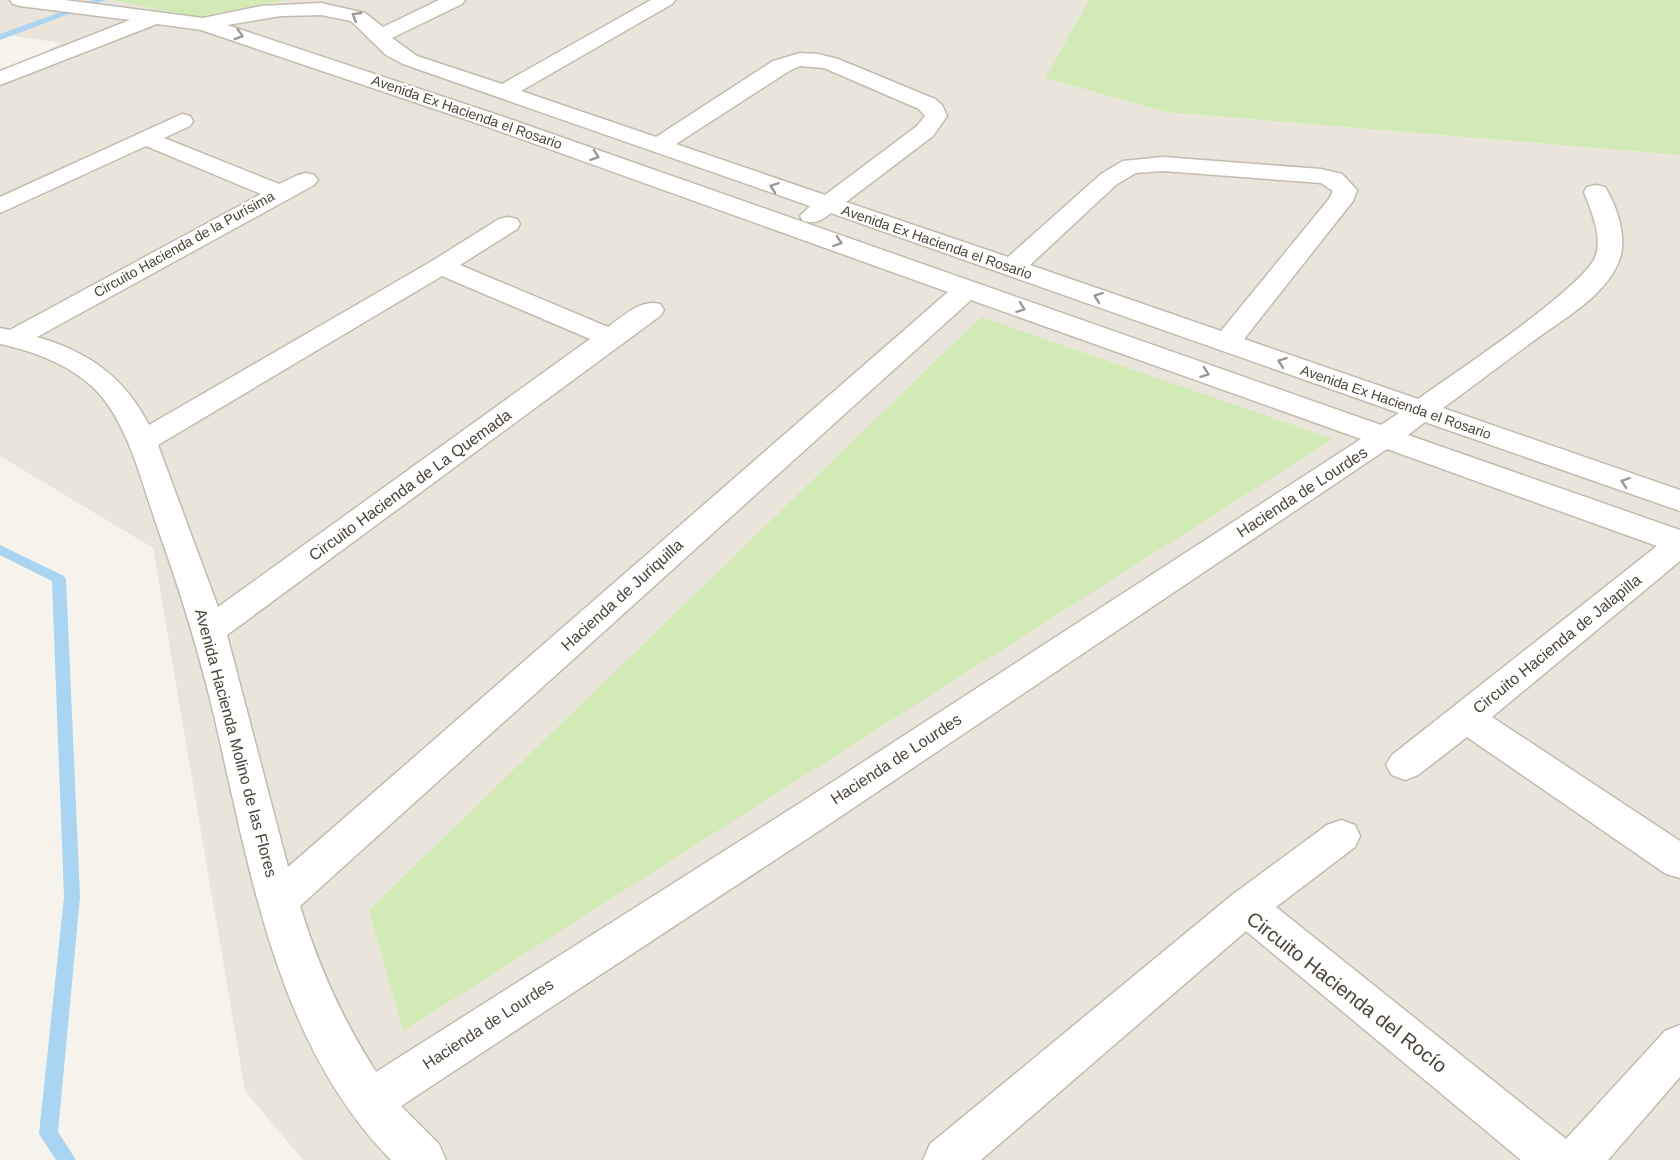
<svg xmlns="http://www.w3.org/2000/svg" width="1680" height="1160" font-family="Arial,sans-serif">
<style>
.residential{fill:#eae5da}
.green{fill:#d2eab5}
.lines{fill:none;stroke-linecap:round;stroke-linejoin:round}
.stream{fill:#a9d4f2;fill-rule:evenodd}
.minor-casing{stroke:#c2bbae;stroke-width:3}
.minor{fill:#fff;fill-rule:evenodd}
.oneway{stroke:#9c9892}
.labels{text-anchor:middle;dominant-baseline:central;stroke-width:4.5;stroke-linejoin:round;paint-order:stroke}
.far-street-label{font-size:14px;fill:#4b4439;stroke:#fff}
.street-label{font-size:16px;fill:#4b4439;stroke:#fff}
.near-street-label{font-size:20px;fill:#4b4439;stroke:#fff}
</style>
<rect width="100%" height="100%" fill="#f6f3ec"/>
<path class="residential" d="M0,0H112L195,17L287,0H1089L1045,78L1166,112L1680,155V1160H303L245,1091L153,548L0,456V74L62,43L0,34Z"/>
<g class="green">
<path d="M112,0H287L195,17Z"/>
<path d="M1089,0H1680V155L1166,112L1045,78Z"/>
<path d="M981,317L1333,439L403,1031L369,910Z"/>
</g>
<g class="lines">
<g class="stream">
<path d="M94,0H106L0,40V34Z"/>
<path d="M0,545L64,576L66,579L80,897L58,1132L76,1160H56L39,1134L64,897L52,581L0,555Z"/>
</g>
<g class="minor-casing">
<g id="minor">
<path d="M10,0H65L203,18L261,6L321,3L365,13L383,27L439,0H465L462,4L392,38L417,56L502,84L651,0H675L672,4L521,91L656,137L773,61L800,53L818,54L838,59L935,99L942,105L947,116L933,136L846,202L1008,257L1101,174L1123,161L1163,157L1321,169L1342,174L1357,190L1353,201L1244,339L1418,399C1451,375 1587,286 1596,255C1602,234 1591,211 1584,192L1587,187L1596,185L1605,187C1617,206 1628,239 1619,261C1605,297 1561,320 1532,342C1502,364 1473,386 1443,408L1680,490V511L1425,422L1408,435L1680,530V561L1492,717L1680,841V878L1666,874L1467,737L1418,775L1405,780L1392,775L1386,765L1392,755L1657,546L1387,449L828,825L401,1106L439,1144L446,1160H391C270,1037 248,852 208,691C194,636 177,582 158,529C143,487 132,438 106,402C82,369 38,352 0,344V328L10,330L261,194L146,146L0,213V197L182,114L190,116L193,121L190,126L164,138L279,184L298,175L306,173L314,175L318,180L314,185L37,337C89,352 124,377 149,425L432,261L499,219L508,217L517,219L520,224L517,229L460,265L608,327C624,316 640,299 660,304L664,310L660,316L227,635L288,867L948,292L488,127L201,30L157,24L0,85V71L130,20L20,6L13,4ZM321,15L351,21L386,55L403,64L810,206L800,216L803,221C816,224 821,221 831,213L1399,413L1381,425L504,117L227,25L281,16ZM800,66L824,68L919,109L925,116L917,126L825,195L676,144L789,71ZM1163,171L1321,183L1333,191L1329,199L1221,331L1030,265L1117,184L1136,173ZM442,276L590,339L218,607L158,445ZM971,300L1361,439L800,803L376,1072C342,1019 318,965 300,906Z"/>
<path d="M1341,820L1355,825L1360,836L1355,847L1276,907L1566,1139L1665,1031L1680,1025V1077L1608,1160H1521L1246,931L981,1160H923L930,1144L1232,895L1327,825Z"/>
</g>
</g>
<use href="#minor" class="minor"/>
</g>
<defs><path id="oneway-chevron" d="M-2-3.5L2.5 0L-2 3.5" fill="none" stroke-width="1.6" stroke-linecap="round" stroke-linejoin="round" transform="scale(1.5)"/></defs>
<g class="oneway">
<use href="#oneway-chevron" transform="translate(356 16) rotate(-149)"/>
<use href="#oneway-chevron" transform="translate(239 35) rotate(16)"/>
<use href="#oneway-chevron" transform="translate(595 156) rotate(19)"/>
<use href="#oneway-chevron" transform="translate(774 187) rotate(-161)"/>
<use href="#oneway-chevron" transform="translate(838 242) rotate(19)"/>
<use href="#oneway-chevron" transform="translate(1098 297) rotate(-160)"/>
<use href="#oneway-chevron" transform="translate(1021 308) rotate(20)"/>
<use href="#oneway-chevron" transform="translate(1282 362) rotate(-160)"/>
<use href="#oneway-chevron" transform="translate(1205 373) rotate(20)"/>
<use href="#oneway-chevron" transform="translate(1625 482) rotate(-161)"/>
</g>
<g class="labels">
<g class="far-street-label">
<text transform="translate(467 112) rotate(19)">Avenida Ex Hacienda el Rosario</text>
<text transform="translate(937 242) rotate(19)">Avenida Ex Hacienda el Rosario</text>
<text transform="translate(184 244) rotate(-29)">Circuito Hacienda de la Purísima</text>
<text transform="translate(1396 402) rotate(19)">Avenida Ex Hacienda el Rosario</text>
</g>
<g class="street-label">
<text transform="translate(410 485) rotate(-36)">Circuito Hacienda de La Quemada</text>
<text transform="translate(1302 492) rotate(-33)">Hacienda de Lourdes</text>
<text transform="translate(622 595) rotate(-42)">Hacienda de Juriquilla</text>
<text transform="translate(1557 644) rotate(-39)">Circuito Hacienda de Jalapilla</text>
<text transform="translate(236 743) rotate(75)">Avenida Hacienda Molino de las Flores</text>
<text transform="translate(896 759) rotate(-33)">Hacienda de Lourdes</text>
<text transform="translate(488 1024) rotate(-33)">Hacienda de Lourdes</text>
</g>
<g class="near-street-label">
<text transform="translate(1347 992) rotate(38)">Circuito Hacienda del Rocío</text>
</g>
</g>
</svg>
